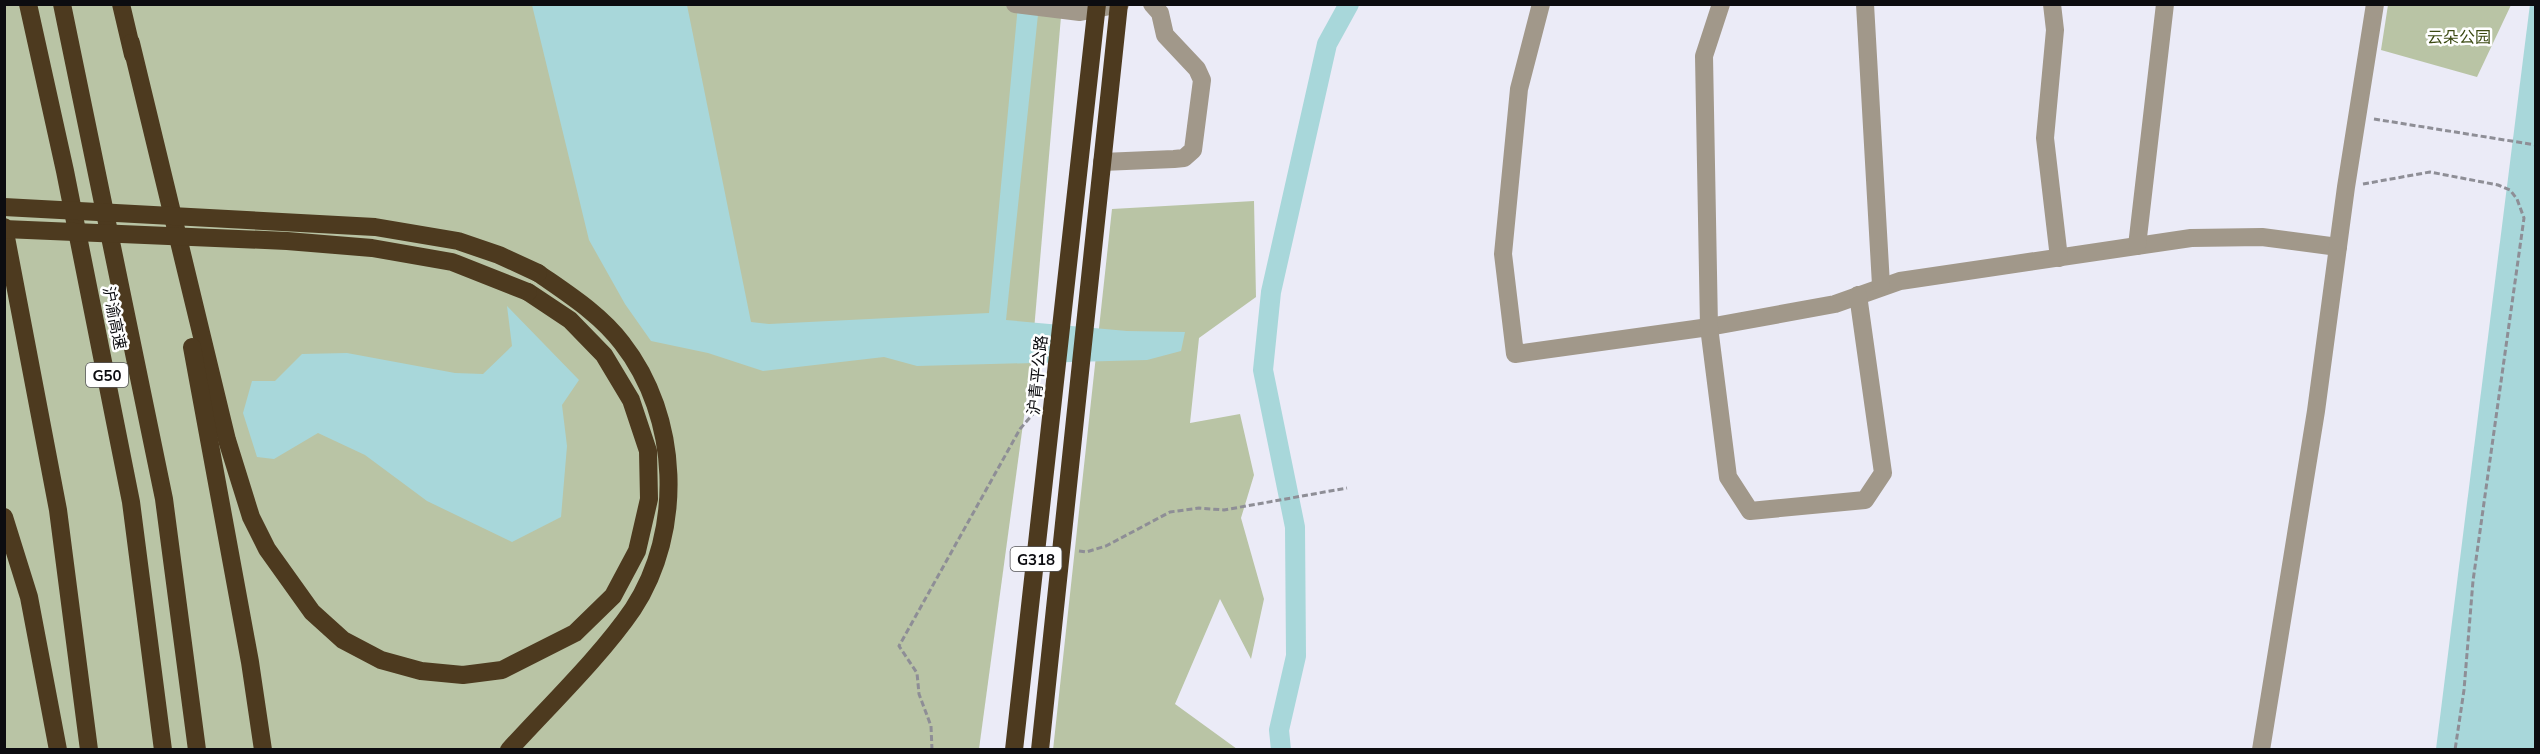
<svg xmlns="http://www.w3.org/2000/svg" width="2540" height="754" font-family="Mulish,'Noto Sans SC',sans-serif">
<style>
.green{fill:#b9c4a5}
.water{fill:#a8d7da}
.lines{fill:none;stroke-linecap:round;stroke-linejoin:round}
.canal{stroke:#a8d7da;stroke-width:20}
.path{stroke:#8e8e96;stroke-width:3;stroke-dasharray:6 3;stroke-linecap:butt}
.minor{stroke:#a1988a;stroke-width:18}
.highway{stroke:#4d3a1f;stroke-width:18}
.highway-bridge{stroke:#4d3a1f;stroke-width:18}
.labels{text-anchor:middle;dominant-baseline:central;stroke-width:5;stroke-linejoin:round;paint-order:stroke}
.shield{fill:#fff;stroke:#555558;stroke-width:1.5}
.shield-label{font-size:15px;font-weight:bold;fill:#0c0c10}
.park-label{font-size:16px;fill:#3b4912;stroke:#fff}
.street-label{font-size:16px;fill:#0c0c10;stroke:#fff}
</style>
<rect width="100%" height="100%" fill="#ebebf7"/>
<g class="green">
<path d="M4,5H1062L1031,365L979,749H5Z"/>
<path d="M2388,5V4L2511,5L2477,77L2381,50Z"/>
<path d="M1254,201L1256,297L1199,338L1190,423L1240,414L1254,475L1241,518L1264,599L1251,659L1220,599L1175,704L1237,749L1053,750L1112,209Z"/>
</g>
<g class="water">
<path d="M2530,4L2536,5L2535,749H2436Z"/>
<path d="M532,5H687L751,322L769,324L989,313L1018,5H1039L1006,320L1127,331L1185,332L1181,351L1147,360L917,366L884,357L763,371L708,353L651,341L625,304L589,240Z"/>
<path d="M507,306L579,380L562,405L567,446L561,517L512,542L427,501L365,455L318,433L274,459L257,457L243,413L252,381H275L302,354L347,353L455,373L483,374L512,346Z"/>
</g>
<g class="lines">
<path class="canal" d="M1281,750L1279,730L1296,656L1295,527L1263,370L1271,292L1327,44L1349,4"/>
<g class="path">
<path d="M2374,119L2536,145"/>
<path d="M2363,184L2430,172L2498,185L2510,190L2517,199L2524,218L2473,581L2464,690L2455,750"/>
<path d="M1079,551L1086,552L1106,546L1170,512L1199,508L1224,510L1347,488"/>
<path d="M932,750L931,726L919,694L917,673L899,646L1020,429L1033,414"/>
</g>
<g class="minor">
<path d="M1015,4L1080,12L1120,4"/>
<path d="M1541,4L1519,89L1503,254L1515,354L1709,327L1835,304L1900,281L2191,238L2262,237L2338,247"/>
<path d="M1721,4L1704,56L1709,327L1728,477L1750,511L1865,500L1883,473L1858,295"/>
<path d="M1865,4L1881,285"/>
<path d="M2052,4L2055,30L2045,138L2059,258"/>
<path d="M1102,162L1174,159L1184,158L1193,150L1202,80L1197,69L1165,35L1160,13L1152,4"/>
<path d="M2137,246L2165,4"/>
<path d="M2261,750L2316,411L2346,187L2375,4"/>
</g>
<g class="highway">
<path d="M28,4L65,171L131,502L163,750"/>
<path d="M62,4L164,499L197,750"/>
<path d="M121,4L133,55"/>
<path d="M131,43L227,440L251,517L267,549L312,612L343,640L381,660L421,671L463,675L502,670L575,633L613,596L637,551L649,499L648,451L631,400L604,355L570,320L528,292"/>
<path d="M4,227L58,510L89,750"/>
<path d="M192,347L250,662L263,750"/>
<path d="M4,517L29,597L58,750"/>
<path d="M509,750C548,707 601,656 633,609C684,531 680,417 622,343C600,314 568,294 538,273"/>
<path d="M1014,750L1097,4"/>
<path d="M1040,750L1119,4"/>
</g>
<g class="highway-bridge">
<path d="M4,207L375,227L458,241L499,255L538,273"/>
<path d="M4,229L287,241L372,248L452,262L528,292"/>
</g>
</g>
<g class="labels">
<g class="shield">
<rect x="86" y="363" width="42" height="24" rx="4.5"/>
<rect x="1010.5" y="547" width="51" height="24" rx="4.5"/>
</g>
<g class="shield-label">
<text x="107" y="375">G50</text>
<text x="1036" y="559">G318</text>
</g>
<g class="park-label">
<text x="2459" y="37">云朵公园</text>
</g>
<g class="street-label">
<text transform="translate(115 318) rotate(79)">沪渝高速</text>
<text transform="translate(1037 375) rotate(-84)">沪青平公路</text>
</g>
</g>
<rect width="2540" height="754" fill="none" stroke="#0c0c10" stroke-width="12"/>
</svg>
